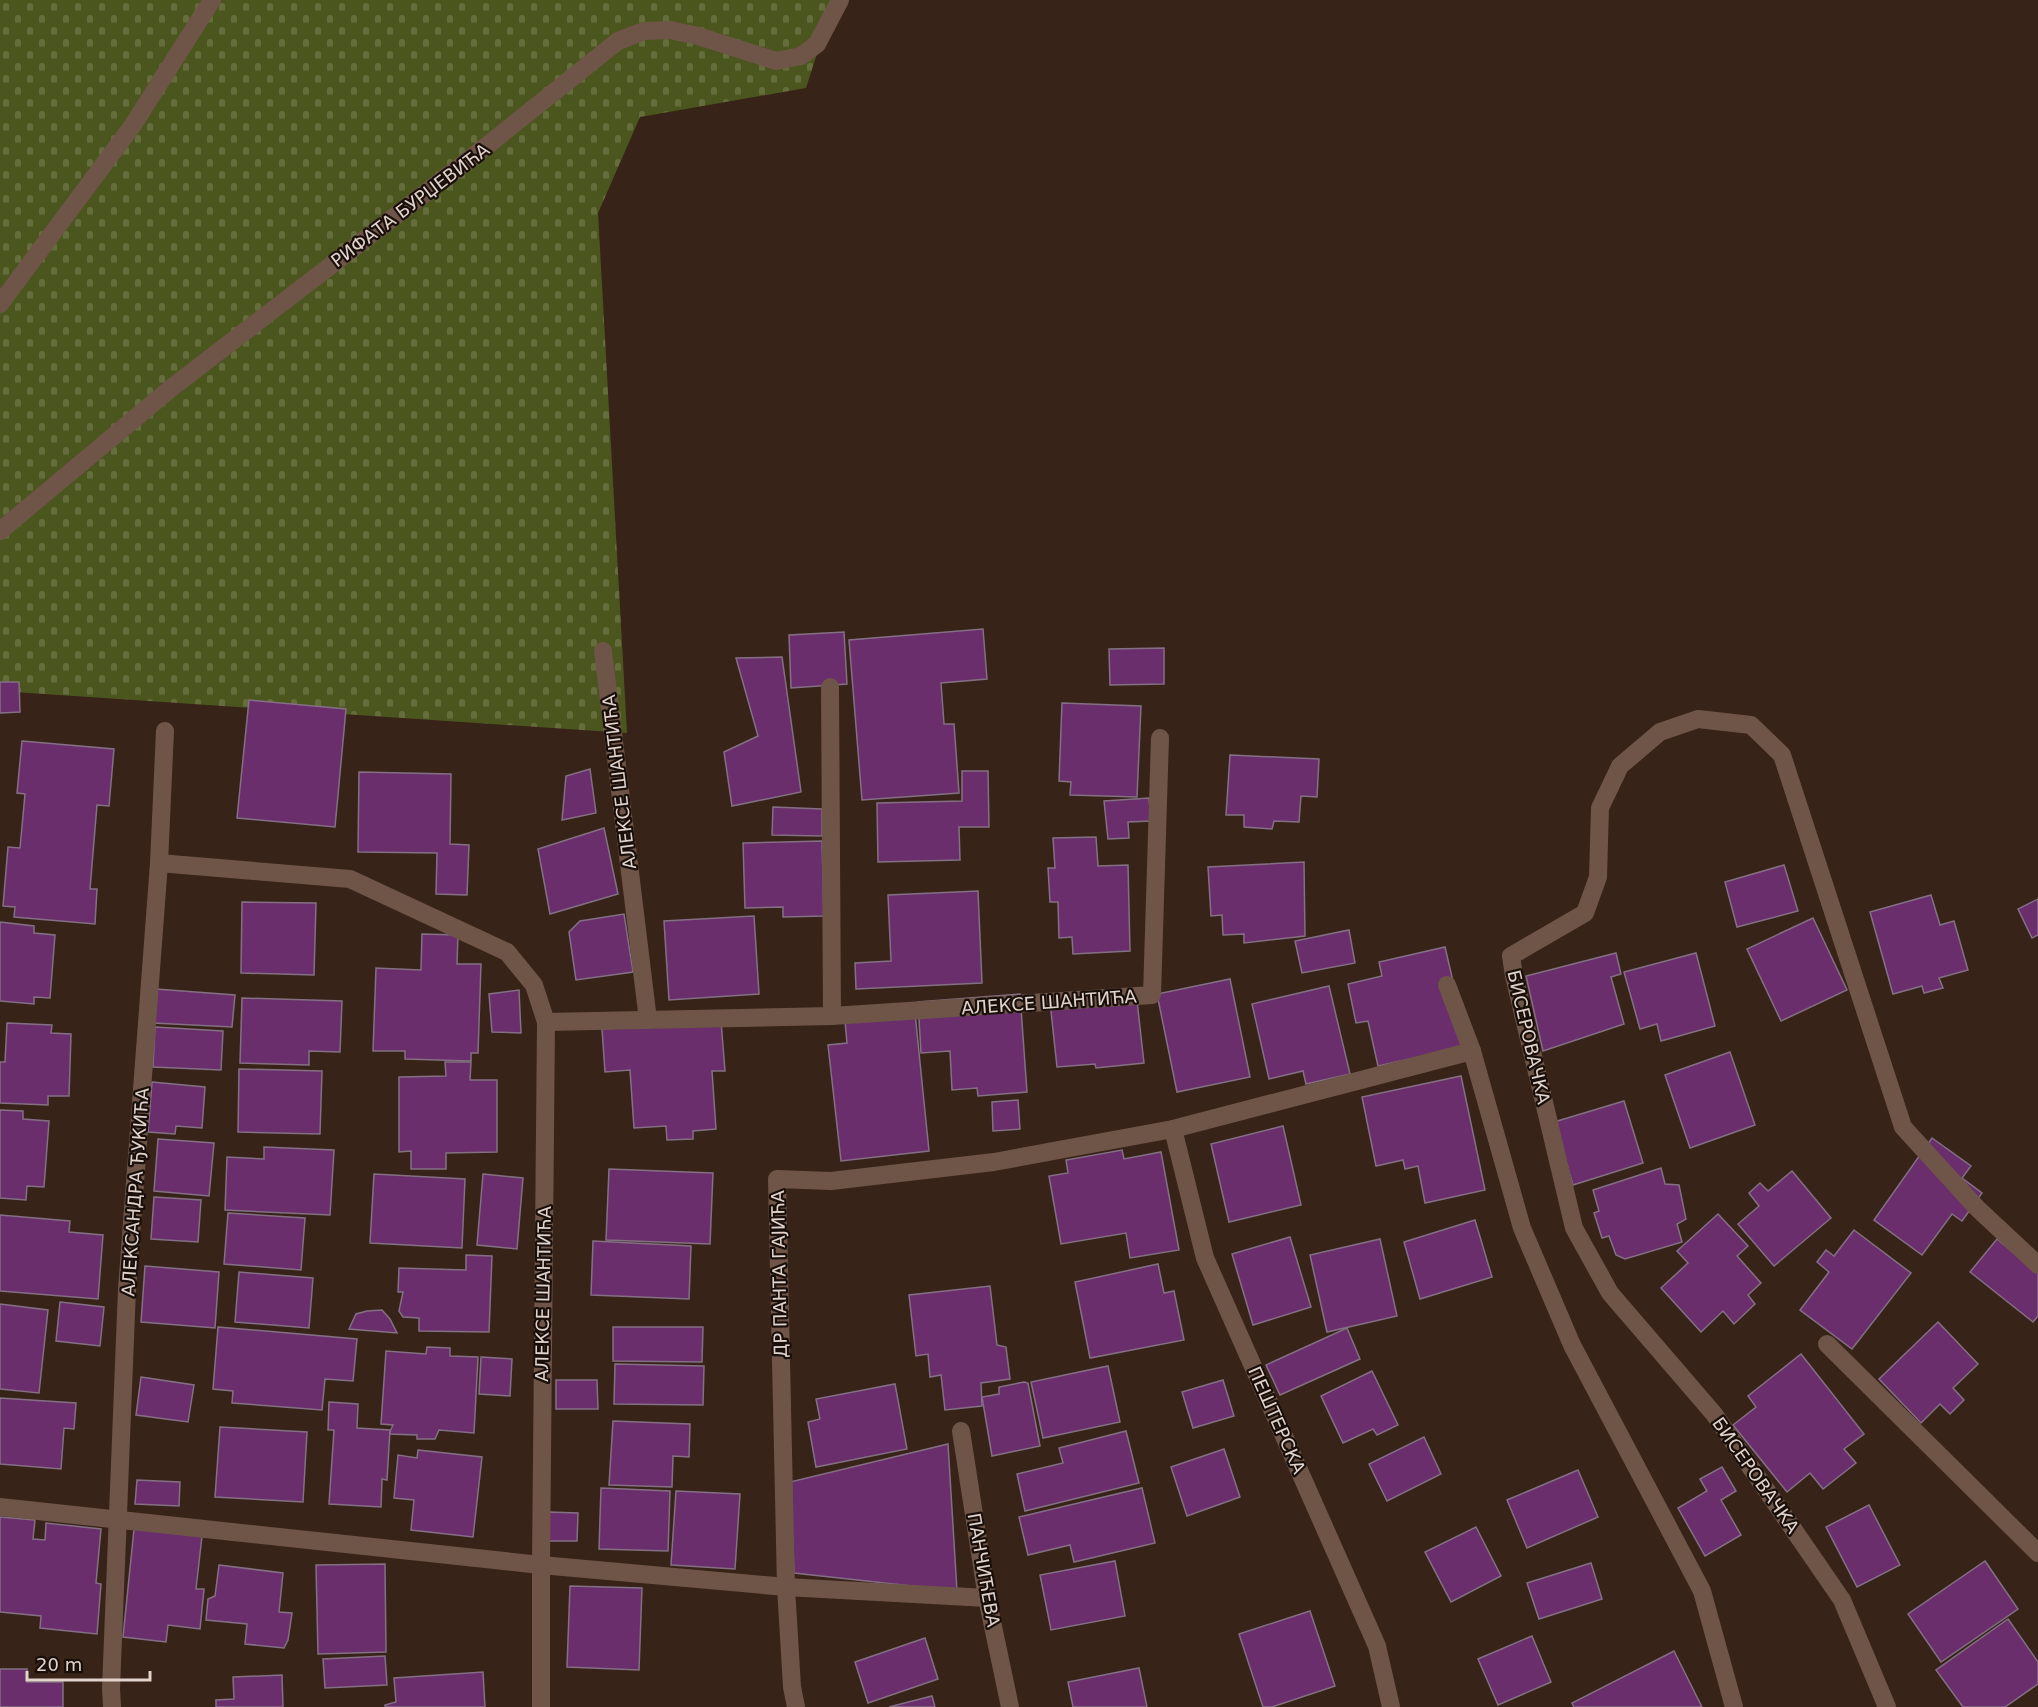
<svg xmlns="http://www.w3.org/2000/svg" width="2038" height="1707" font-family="'DejaVu Sans',sans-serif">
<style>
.cemetery{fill:url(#cemetery-stones)}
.building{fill:#692e6b;stroke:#847084;stroke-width:1.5}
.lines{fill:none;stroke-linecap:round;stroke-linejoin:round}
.minor{stroke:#6e5548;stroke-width:18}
.labels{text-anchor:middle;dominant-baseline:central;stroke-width:4.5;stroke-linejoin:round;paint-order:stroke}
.street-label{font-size:18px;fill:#e1d3cb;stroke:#190f0a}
</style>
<defs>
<pattern id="cemetery-stones" width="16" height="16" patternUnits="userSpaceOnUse" patternTransform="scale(1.5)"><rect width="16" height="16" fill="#4b561e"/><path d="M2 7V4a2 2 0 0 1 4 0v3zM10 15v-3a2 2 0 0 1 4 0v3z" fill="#656d3d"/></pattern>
</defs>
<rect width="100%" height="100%" fill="#382318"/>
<path class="cemetery" d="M0,0H834L806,88L640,117L598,213L627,733L0,691Z"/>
<g class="building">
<path d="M983,629L987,679L941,683L944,724H954L959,793L862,800L849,640Z"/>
<path d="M844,632L847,684L791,688L789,635Z"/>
<path d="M1164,648V684L1110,685L1109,649Z"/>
<path d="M782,657L801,792L732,806L724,752L758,736L736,658Z"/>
<path d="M0,682H19L20,712L0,713Z"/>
<path d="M249,700L346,709L335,827L237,818Z"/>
<path d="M1062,703L1141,706L1137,797L1070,795L1071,782L1059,781Z"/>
<path d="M22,741L114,749L109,806L97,805L90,889H97L95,924L14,917L15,907L3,906L8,847L20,848L25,794L17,793Z"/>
<path d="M1230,755L1319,759L1317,797L1301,796L1299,822L1274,821L1272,829L1244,827V815H1226Z"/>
<path d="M590,769L596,813L562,820L566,776Z"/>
<path d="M962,771H988L989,827H959L960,860L878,862L877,803L962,801Z"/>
<path d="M359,772L451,774L450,844L469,845L467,895L436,894L437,853L358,852Z"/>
<path d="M1149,798L1151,821L1128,822L1129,838L1108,839L1104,801Z"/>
<path d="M773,807L822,809V836L772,835Z"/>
<path d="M604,828L618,894L550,914L538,849Z"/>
<path d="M1096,837L1098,866L1128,865L1130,951L1073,954L1072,937L1059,938L1058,902H1050L1048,868H1055L1053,838Z"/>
<path d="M822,841L824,916L783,917V907L745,908L743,843Z"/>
<path d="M1304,862L1305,936L1244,943V934L1223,935L1222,915L1211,916L1208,867Z"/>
<path d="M1784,865L1798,911L1737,927L1725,882Z"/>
<path d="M978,891L982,983L856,989L855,963L891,961L888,895Z"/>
<path d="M1931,895L1940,925L1954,921L1968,970L1939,978L1943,988L1924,993L1922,986L1893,994L1870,912Z"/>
<path d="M2038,899V935L2032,938L2018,909Z"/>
<path d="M242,902L316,903L314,975L241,973Z"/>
<path d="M624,914L633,972L576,980L569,932L580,921Z"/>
<path d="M754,916L759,994L669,1000L664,921Z"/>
<path d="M1813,918L1847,990L1781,1021L1747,949Z"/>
<path d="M0,922L34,926V933L55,935L50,998L34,997V1004L0,1001Z"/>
<path d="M1349,930L1355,963L1302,973L1295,941Z"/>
<path d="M422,934L458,935L457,964H481L478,1053H471V1061L405,1059V1051H373L376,968L421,970Z"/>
<path d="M1445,947L1468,1046L1378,1066L1368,1021L1356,1023L1348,984L1382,976L1379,962Z"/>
<path d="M1616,953L1621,974L1611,977L1624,1024L1543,1051L1526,976Z"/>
<path d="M1696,953L1715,1026L1661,1041L1657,1024L1640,1029L1624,972Z"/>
<path d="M1230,979L1250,1077L1177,1092L1157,994Z"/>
<path d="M1329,986L1350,1074L1306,1084L1303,1071L1269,1079L1252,1004Z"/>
<path d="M156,989L235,995L232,1027L153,1023Z"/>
<path d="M519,990L521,1033L492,1032L489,994Z"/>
<path d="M1136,992L1144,1063L1096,1068L1095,1064L1057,1067L1050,1002Z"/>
<path d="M1020,994L1027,1092L978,1096L977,1088L952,1090L950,1051L921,1053L918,1002Z"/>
<path d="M242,998L342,1001L340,1052L309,1051V1065L240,1063Z"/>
<path d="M915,1013L929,1151L841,1161L828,1045L847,1043L845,1021Z"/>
<path d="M721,1021L725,1071H712L716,1129L693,1131V1139L667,1140L666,1126L634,1128L630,1070L605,1072L602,1029Z"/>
<path d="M7,1023L52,1025L51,1033L71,1034L69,1096H48V1105L0,1103V1062H5Z"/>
<path d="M155,1027L223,1031L221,1070L153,1067Z"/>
<path d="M1730,1052L1755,1125L1690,1148L1665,1075Z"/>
<path d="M445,1062H471L470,1080H497V1152L446,1153V1169H411V1151L399,1152V1077L446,1076Z"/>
<path d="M239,1069L322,1071L320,1134L238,1132Z"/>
<path d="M1461,1076L1485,1190L1425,1203L1418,1166L1405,1169L1403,1160L1376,1166L1362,1097Z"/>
<path d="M152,1082L205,1087L202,1128L176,1126L175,1134L148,1132Z"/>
<path d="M1018,1100L1020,1129L993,1131L992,1102Z"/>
<path d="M1624,1101L1643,1163L1573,1185L1554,1122Z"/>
<path d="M0,1110L23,1111V1119L49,1121L44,1187L27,1186L26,1200L0,1198Z"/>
<path d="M1283,1126L1301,1205L1229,1222L1211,1144Z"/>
<path d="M1932,1138L1971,1166L1962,1178L1982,1193L1962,1221L1952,1214L1922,1255L1874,1220Z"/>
<path d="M158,1139L214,1143L209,1196L154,1191Z"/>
<path d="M264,1147L334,1150L330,1215L225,1210L227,1157L264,1159Z"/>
<path d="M1122,1150L1124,1159L1161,1152L1179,1250L1130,1258L1126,1233L1061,1244L1049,1176L1068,1173L1066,1160Z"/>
<path d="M1661,1168L1665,1184L1679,1185L1686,1219L1677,1224L1682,1242L1625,1259L1616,1255L1609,1236L1602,1238L1594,1213L1599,1211L1593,1190Z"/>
<path d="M609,1169L713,1173L710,1244L606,1240Z"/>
<path d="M1792,1171L1831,1218L1774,1266L1738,1224L1759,1206L1749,1193L1760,1183L1768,1191Z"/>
<path d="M374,1174L465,1179L462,1248L370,1243Z"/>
<path d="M483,1174L523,1178L517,1249L477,1245Z"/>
<path d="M154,1197L201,1200L198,1242L151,1239Z"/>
<path d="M228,1213L305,1218L301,1270L224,1264Z"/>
<path d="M1718,1214L1748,1246L1737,1256L1761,1283L1748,1295L1755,1304L1734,1324L1723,1311L1701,1332L1661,1288L1688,1263L1677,1251Z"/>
<path d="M0,1215L70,1221L69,1232L103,1235L98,1299L0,1291Z"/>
<path d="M1475,1220L1492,1277L1420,1299L1404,1242Z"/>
<path d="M1854,1230L1911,1273L1852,1349L1800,1310L1829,1272L1817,1262L1826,1250L1834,1256Z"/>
<path d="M1290,1237L1311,1307L1253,1325L1232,1254Z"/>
<path d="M1380,1239L1397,1316L1327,1332L1310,1255Z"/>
<path d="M1997,1239L2038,1273V1316L2033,1322L1970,1272Z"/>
<path d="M593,1241L691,1246L689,1299L591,1295Z"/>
<path d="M466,1255L492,1256L489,1332L419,1331V1318L403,1317L399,1311L403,1292H398L399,1268L466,1270Z"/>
<path d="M1158,1264L1164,1293L1174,1291L1184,1340L1090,1358L1075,1282Z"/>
<path d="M145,1266L219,1272L215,1328L141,1322Z"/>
<path d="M239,1272L313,1278L309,1328L235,1322Z"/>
<path d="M990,1286L997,1345L1006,1347L1010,1379L981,1383L982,1406L945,1410L941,1375L930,1377L928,1354L916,1356L909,1295Z"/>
<path d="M60,1302L104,1307L100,1346L56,1341Z"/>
<path d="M0,1304L48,1310L39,1393L0,1389Z"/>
<path d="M382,1310L390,1319L397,1333L349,1329L356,1314L367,1311Z"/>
<path d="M1938,1322L1978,1364L1953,1388L1964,1400L1950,1414L1940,1404L1921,1423L1879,1379Z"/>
<path d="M218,1327L357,1339L353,1381L325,1379L322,1410L232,1403L233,1391L213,1389Z"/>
<path d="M613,1327H703L702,1362L613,1361Z"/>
<path d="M1347,1328L1360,1359L1280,1395L1266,1365Z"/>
<path d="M427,1347L450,1348V1356L478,1357L474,1433L439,1430L435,1439H417V1435L389,1434L393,1425L381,1424L386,1351L426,1354Z"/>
<path d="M1801,1354L1864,1434L1844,1449L1856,1463L1823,1489L1810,1473L1787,1492L1733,1425L1756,1407L1748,1396Z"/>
<path d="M481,1357L512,1359L510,1396L479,1394Z"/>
<path d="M615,1364L704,1366L703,1405L614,1404Z"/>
<path d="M1108,1366L1120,1422L1043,1438L1031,1382Z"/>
<path d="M1372,1371L1398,1425L1377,1435L1373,1429L1343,1443L1321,1396Z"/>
<path d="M141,1377L194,1385L188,1422L136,1415Z"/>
<path d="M556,1380H597L598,1409H556Z"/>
<path d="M1223,1380L1234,1416L1193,1428L1182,1392Z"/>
<path d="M1024,1382L1028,1383L1040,1446L992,1456L982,1397L999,1394V1387Z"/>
<path d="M895,1384L907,1449L816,1467L808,1422L820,1419L816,1399Z"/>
<path d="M0,1398L76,1403L74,1429L64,1428L61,1469L0,1464Z"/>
<path d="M329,1402L358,1404L357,1428L390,1430L387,1480L382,1479L381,1507L329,1504L334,1430H328Z"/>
<path d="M613,1421L690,1424L689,1457L673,1456L672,1487L609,1485Z"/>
<path d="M220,1427L307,1432L303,1502L215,1497Z"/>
<path d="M1126,1431L1139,1483L1025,1511L1017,1474L1063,1463L1059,1448Z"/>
<path d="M1424,1437L1441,1474L1387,1501L1369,1464Z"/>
<path d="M948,1444L957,1591L794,1573L790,1482Z"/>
<path d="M1224,1449L1240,1497L1187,1516L1171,1467Z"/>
<path d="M418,1450L482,1457L473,1537L411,1530L414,1500L394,1498L398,1455L417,1458Z"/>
<path d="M1722,1467L1736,1491L1721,1500L1741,1535L1705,1556L1678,1508L1707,1491L1700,1479Z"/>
<path d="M1578,1470L1598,1517L1527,1548L1507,1500Z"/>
<path d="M137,1480L180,1482L179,1506L135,1504Z"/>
<path d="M601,1488L670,1491L668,1551L599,1549Z"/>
<path d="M1142,1488L1155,1543L1074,1562L1070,1545L1028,1555L1019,1517Z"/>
<path d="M676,1491L740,1494L735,1569L671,1565Z"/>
<path d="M1869,1505L1900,1565L1857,1587L1826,1527Z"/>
<path d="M549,1512L578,1513L577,1541H549Z"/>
<path d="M0,1517L35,1520L33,1539L45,1540L46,1523L101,1529L96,1583L101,1584L97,1634L40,1628L41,1616L0,1612Z"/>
<path d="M1476,1527L1501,1576L1451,1602L1425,1552Z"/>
<path d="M134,1529L202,1536L196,1589H204L200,1629L168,1625L166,1642L123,1637Z"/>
<path d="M1115,1561L1125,1616L1051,1630L1040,1575Z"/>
<path d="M1985,1561L2018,1609L1941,1662L1908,1614Z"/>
<path d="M1591,1563L1602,1599L1539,1619L1527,1583Z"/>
<path d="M385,1564L386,1652L318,1654L316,1565Z"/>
<path d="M219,1565L283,1573L279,1612L292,1613L288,1640L284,1648L245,1644L247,1624L206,1620L208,1599L215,1596Z"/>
<path d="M570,1586L642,1588L639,1670L567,1667Z"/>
<path d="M1310,1611L1335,1686L1272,1707H1263L1239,1634Z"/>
<path d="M2008,1619L2038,1662V1684L2005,1707H1963L1936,1670Z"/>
<path d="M1532,1636L1551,1682L1498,1705L1478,1659Z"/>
<path d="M925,1638L938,1679L868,1703L855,1662Z"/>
<path d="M1674,1651L1702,1707H1574L1572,1703Z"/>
<path d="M385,1656L387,1685L325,1688L323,1659Z"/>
<path d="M1139,1668L1147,1707H1073L1068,1682Z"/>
<path d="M0,1669H27V1682H63V1707H0Z"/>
<path d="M483,1672L485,1707H385V1705L396,1702L394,1678Z"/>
<path d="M282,1675L283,1707H216V1700L234,1699L233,1677Z"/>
<path d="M932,1696L935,1707H889Z"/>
</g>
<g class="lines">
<g class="minor">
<path d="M0,304L133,125L212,0"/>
<path d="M0,531L170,389L489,144L618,41L644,31L670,30L698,36L776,61L801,56L817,44L840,0"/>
<path d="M603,651L648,1020"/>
<path d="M830,687L832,1016"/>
<path d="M159,863L350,879L507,952L534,985L546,1022L541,1565V1707"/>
<path d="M1447,985L1472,1051L1522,1228L1572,1345L1702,1591L1734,1707"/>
<path d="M546,1022L832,1016L1152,995L1160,738"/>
<path d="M1173,1129L1205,1258L1377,1646L1391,1707"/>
<path d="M1827,1344L2038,1553"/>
<path d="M961,1431L987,1598L1010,1707"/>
<path d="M0,1507L541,1565L786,1587L987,1598"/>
<path d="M112,1707L111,1688L127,1289L159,863L165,731"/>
<path d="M796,1707L792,1687L786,1587L777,1179L831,1181L994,1162L1173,1129L1472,1051"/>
<path d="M1887,1707L1842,1600L1714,1414L1610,1293L1574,1228L1514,976L1511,956L1585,913L1598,877L1600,808L1620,766L1660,732L1698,719L1751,725L1782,755L1903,1127L1977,1208L2038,1265"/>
</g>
</g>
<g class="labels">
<g class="street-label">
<text transform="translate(410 205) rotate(-37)">РИФАТА БУРЏЕВИЋА</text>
<text transform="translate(619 782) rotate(-97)">АЛЕКСЕ ШАНТИЋА</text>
<text transform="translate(1049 1002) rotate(-4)">АЛЕКСЕ ШАНТИЋА</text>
<text transform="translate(1529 1037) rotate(77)">БИСЕРОВАЧКА</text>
<text transform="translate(135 1192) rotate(-86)">АЛЕКСАНДРА ЂУКИЋА</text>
<text transform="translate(779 1274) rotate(-91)">ДР ПАНТА ГАЈИЋА</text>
<text transform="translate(543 1294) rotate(-89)">АЛЕКСЕ ШАНТИЋА</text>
<text transform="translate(1277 1420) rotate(66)">ПЕШТЕРСКА</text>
<text transform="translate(1756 1475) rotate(55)">БИСЕРОВАЧКА</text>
<text transform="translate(984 1570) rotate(80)">ПАНЧИЋЕВА</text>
</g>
</g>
<path d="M27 1671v9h123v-9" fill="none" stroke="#e1d3cb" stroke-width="3"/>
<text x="36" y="1671" font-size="18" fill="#e1d3cb" stroke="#190f0a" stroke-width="4.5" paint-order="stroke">20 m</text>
</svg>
